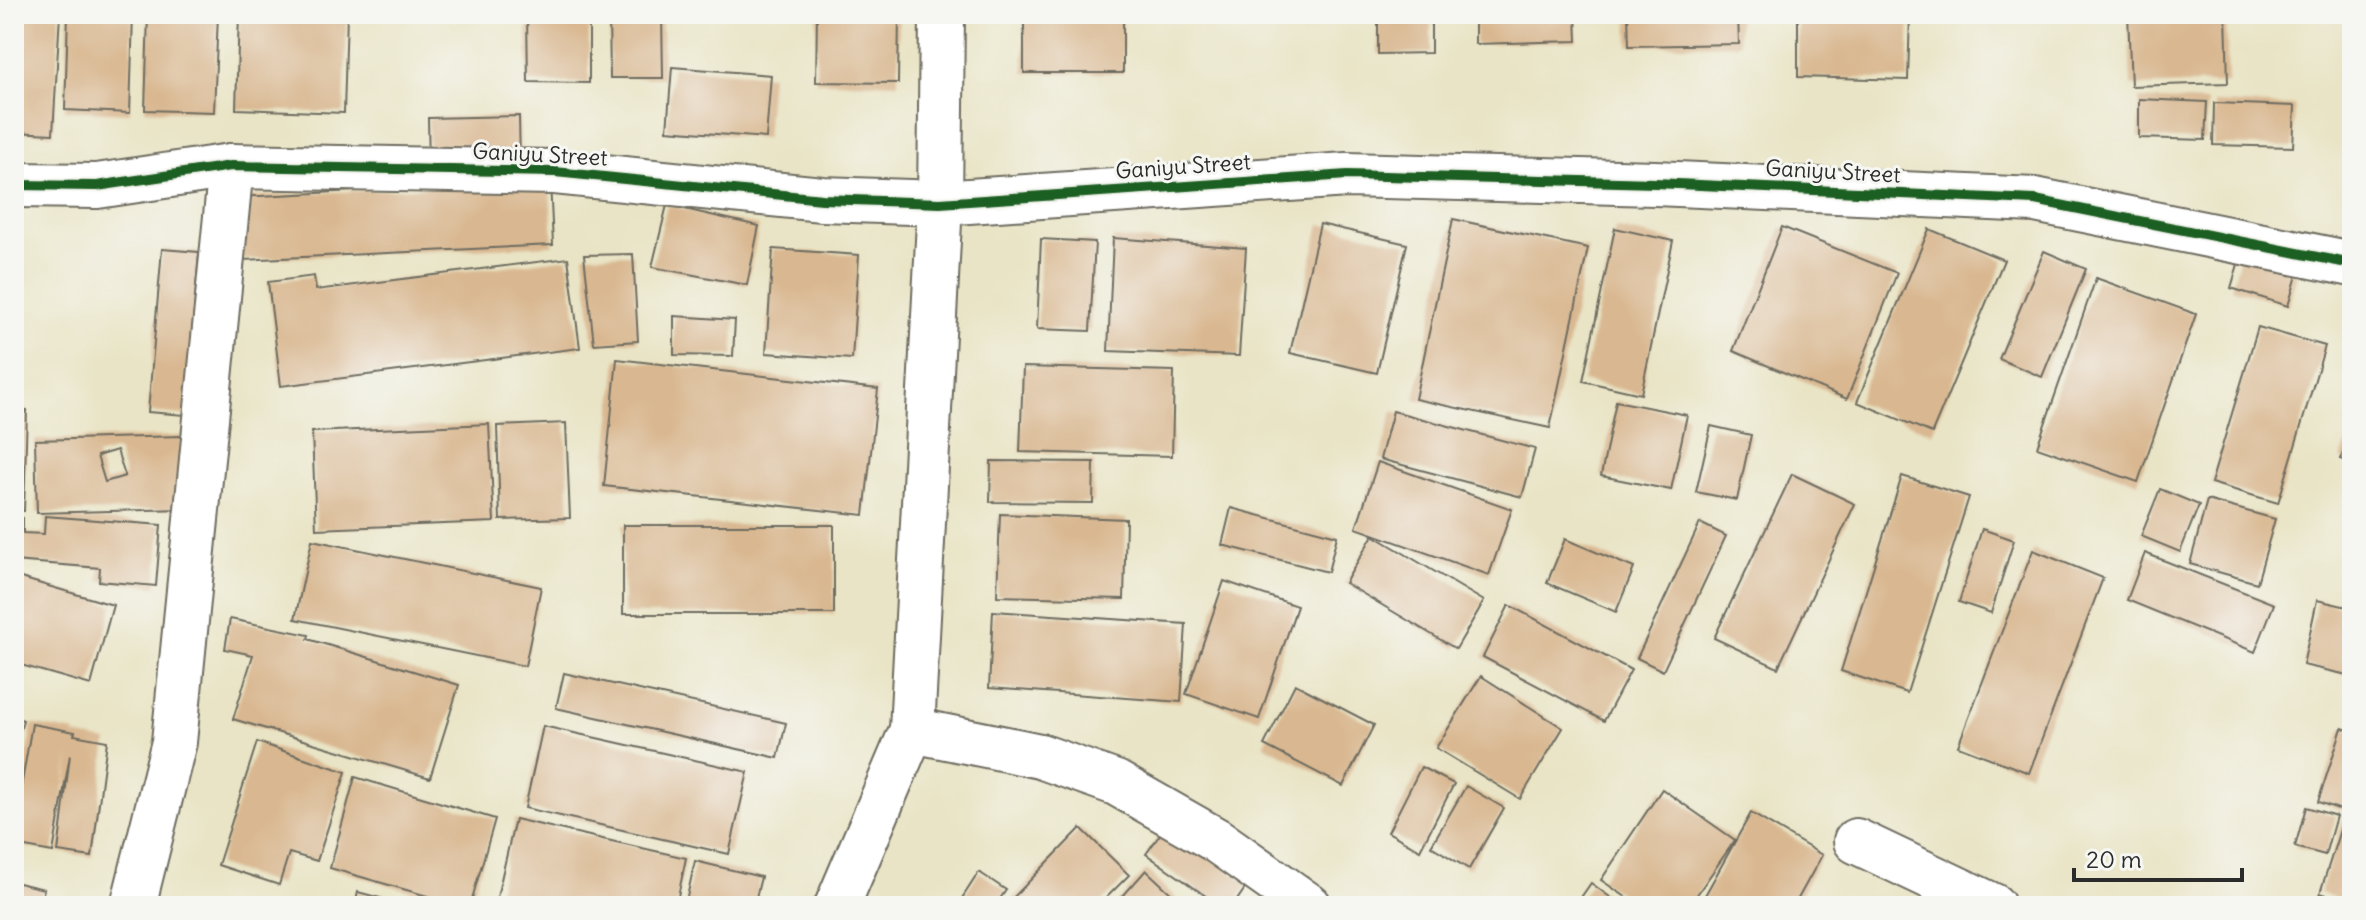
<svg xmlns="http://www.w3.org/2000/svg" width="2366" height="920" font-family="Delius,sans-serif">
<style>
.building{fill:#d9b891;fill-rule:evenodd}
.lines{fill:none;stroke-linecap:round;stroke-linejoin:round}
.minor-casing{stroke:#6e6c61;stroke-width:48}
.minor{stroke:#fff;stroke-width:44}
.cycleway-casing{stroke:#f6f6f2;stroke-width:15}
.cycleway{stroke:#1b5e20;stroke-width:10}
.labels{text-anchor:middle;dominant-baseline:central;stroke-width:6;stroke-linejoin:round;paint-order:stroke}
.street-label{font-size:22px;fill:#2b2b2b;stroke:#f6f6f2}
</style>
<rect width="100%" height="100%" fill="#f6f6f2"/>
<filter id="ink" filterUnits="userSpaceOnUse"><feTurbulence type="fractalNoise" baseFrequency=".0125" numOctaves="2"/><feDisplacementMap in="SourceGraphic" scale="16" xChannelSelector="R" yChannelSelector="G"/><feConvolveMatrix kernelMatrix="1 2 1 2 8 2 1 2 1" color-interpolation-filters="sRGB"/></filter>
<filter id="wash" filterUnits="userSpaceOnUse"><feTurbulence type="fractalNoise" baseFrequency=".006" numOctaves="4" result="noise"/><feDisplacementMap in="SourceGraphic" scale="32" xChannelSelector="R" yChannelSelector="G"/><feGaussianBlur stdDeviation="1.8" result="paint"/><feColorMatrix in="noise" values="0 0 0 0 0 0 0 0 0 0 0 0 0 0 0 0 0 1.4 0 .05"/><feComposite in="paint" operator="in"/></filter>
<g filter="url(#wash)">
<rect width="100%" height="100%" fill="#e9e4c5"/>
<g id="blocks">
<g class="building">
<path d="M14,14H60L53,134L14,132Z"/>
<path d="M68,14H133L130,113L65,110Z"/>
<path d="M148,14H218L214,112L145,110Z"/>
<path d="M239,14H347L344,113L236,109Z"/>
<path d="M527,14H589V83L528,82Z"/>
<path d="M609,14H662L663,78H610Z"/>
<path d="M817,14H899L898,83L816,82Z"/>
<rect x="1024" y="14" width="99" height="59"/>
<path d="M1378,14H1431V53L1378,54Z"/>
<path d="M1475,14H1576L1577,41L1475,44Z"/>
<path d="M1628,14H1738L1739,44L1629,46Z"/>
<path d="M1798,14H1910L1908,80L1798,77Z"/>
<path d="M2128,14H2226L2228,83L2131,86Z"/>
<path d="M672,67L771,75L766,138L667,130Z"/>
<path d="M2139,99L2207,102L2205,140L2139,138Z"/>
<path d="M2214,103L2295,106L2293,147L2213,145Z"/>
<path d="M519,116L520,165H429L428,118Z"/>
<path d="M550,181L553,245L242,260L238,197Z"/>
<path d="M667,205L759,226L747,285L652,267Z"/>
<path d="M1453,219L1588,248L1550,428L1415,399Z"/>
<path d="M1320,224L1407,244L1377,373L1290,353Z"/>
<path d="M1782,227L1897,273L1847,399L1733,351Z"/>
<path d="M1615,228L1673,241L1641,394L1583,381Z"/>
<path d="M1929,229L2004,260L1932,433L1857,402Z"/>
<path d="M1113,238L1246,248L1239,356L1108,351Z"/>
<path d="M1041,239L1095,242L1090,331L1037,329Z"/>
<path d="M162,249L199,252L185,415L148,412Z"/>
<path d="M773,249L859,255L852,359L766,353Z"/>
<path d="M2044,251L2086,269L2042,377L1999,359Z"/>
<path d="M633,254L638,341L594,344L584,255Z"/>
<path d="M2241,254L2298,272L2288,306L2231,288Z"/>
<path d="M568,258L580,348L281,386L268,282L314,276L316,290Z"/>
<path d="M2096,278L2196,314L2138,482L2037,447Z"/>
<path d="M674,316L735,320L733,356L674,355Z"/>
<path d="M2258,327L2325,346L2278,503L2211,483Z"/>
<path d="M617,359L878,389L864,515L604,486Z"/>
<path d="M1023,367L1174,371L1172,456L1020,452Z"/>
<path d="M1616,401L1687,415L1671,490L1601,476Z"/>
<path d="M14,410H27L24,511H14Z"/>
<path d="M1393,411L1535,449L1522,497L1380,459Z"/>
<path d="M566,423L570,518L500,520L497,426Z"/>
<path d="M489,424L494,522L316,529L312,432Z"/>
<path d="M1711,426L1751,435L1737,500L1696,492Z"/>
<path d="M2352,428V462L2341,459Z"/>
<path d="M181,436L183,509L37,513L35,440ZM117,450L125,476L105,482L97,456Z"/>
<path d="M991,461L1094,462L1093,503L990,502Z"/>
<path d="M1378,462L1512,509L1489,575L1356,528Z"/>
<path d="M1792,474L1855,504L1778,668L1714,638Z"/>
<path d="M1902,476L1969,497L1907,693L1841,671Z"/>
<path d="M2160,489L2199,505L2180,552L2141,536Z"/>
<path d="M2207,500L2275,519L2257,583L2190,564Z"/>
<path d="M1231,508L1337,536L1328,572L1222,545Z"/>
<path d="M1000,514L1126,519L1124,599L997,596Z"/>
<path d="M45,516L161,525L156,586L99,581L100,568L14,561V517L23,518V533L44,534Z"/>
<path d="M1700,523L1726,536L1663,671L1637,658Z"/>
<rect x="623" y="525" width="211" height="89"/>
<path d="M1982,529L2014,540L1991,613L1959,602Z"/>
<path d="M1373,535L1484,601L1456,649L1345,583Z"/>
<path d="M1565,539L1634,568L1616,612L1547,583Z"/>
<path d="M312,540L541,587L525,666L295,619Z"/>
<path d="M2033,550L2103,578L2029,773L1958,746Z"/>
<path d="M2145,553L2274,604L2255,652L2127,600Z"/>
<path d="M14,576L113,605L91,685L14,663Z"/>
<path d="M1224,581L1297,606L1259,719L1186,694Z"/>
<path d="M2317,600L2352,608V676L2303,665Z"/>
<path d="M1509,605L1631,670L1604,721L1483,657Z"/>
<path d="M993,611L1186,624L1181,702L989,688Z"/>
<path d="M230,619L309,635L308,639L459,685L430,778L233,719L253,655L225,649Z"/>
<path d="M564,673L786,723L778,758L556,708Z"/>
<path d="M1481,676L1563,728L1520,799L1436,748Z"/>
<path d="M1295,684L1374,725L1343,786L1264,745Z"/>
<path d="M14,717L23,720L15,752H14Z"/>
<path d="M32,724L75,732L74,735L107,741L92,857L58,852L70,755L53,852L14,845V828Z"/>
<path d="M543,726L748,772L729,854L525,808Z"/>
<path d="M2342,728L2352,731V777L2341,810L2318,802Z"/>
<path d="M257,742L346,772L317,861L289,853L279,885L218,865Z"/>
<path d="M1421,767L1454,784L1420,850L1388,832Z"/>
<path d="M355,777L495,819L470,906H462L330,868Z"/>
<path d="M1466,786L1504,808L1469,869L1431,846Z"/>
<path d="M1662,789L1735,840L1689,906H1639L1601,880Z"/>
<path d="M2352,792V903L2320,893Z"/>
<path d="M2306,807L2336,816L2325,855L2295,847Z"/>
<path d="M1751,813L1822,855L1794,906H1699Z"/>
<path d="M515,819L686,858L676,906H495Z"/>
<path d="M1166,826L1248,884L1233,906H1220L1146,854Z"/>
<path d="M1081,828L1129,875L1098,906H1013L1009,902Z"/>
<path d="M695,861L761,877L754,906H685Z"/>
<path d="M1146,870L1176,898L1169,906H1114Z"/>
<path d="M979,872L1006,890L995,906H957Z"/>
<path d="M14,882L44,889L40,906H14Z"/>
<path d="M1591,883L1622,906H1575Z"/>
<path d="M358,892L406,905V906H355Z"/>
</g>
</g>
</g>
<g filter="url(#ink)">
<use href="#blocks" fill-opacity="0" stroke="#6e6c61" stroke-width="2"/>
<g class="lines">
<g class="minor-casing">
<g id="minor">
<path d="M14,185L97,186L231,166L555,172L822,199L940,203L1347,175L1655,183L2035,200L2352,264"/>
<path d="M912,730L1040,756L1116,783L1216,840L1309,906"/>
<path d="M1856,841L1993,906"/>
<path d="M133,906L174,742L231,166"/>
<path d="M837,906L912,730L940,203L942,14"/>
</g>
</g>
<use href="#minor" class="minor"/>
<g class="cycleway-casing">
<path id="cycleway" d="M14,185L97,186L231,166L555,172L822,199L940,203L1347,175L1655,183L2035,200L2352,264"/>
</g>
<use href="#cycleway" class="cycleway"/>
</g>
</g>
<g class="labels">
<g class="street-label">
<text transform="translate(540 154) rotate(3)">Ganiyu Street</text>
<text transform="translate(1183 166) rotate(-4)">Ganiyu Street</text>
<text transform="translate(1833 171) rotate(3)">Ganiyu Street</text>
</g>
</g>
<rect width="2366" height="920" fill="none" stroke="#f6f6f2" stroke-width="48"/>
<path d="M2074 868v12h168v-12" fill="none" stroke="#2b2b2b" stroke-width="4"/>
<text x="2086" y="868" font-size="24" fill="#2b2b2b" stroke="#f6f6f2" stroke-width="6" paint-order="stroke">20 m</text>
</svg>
